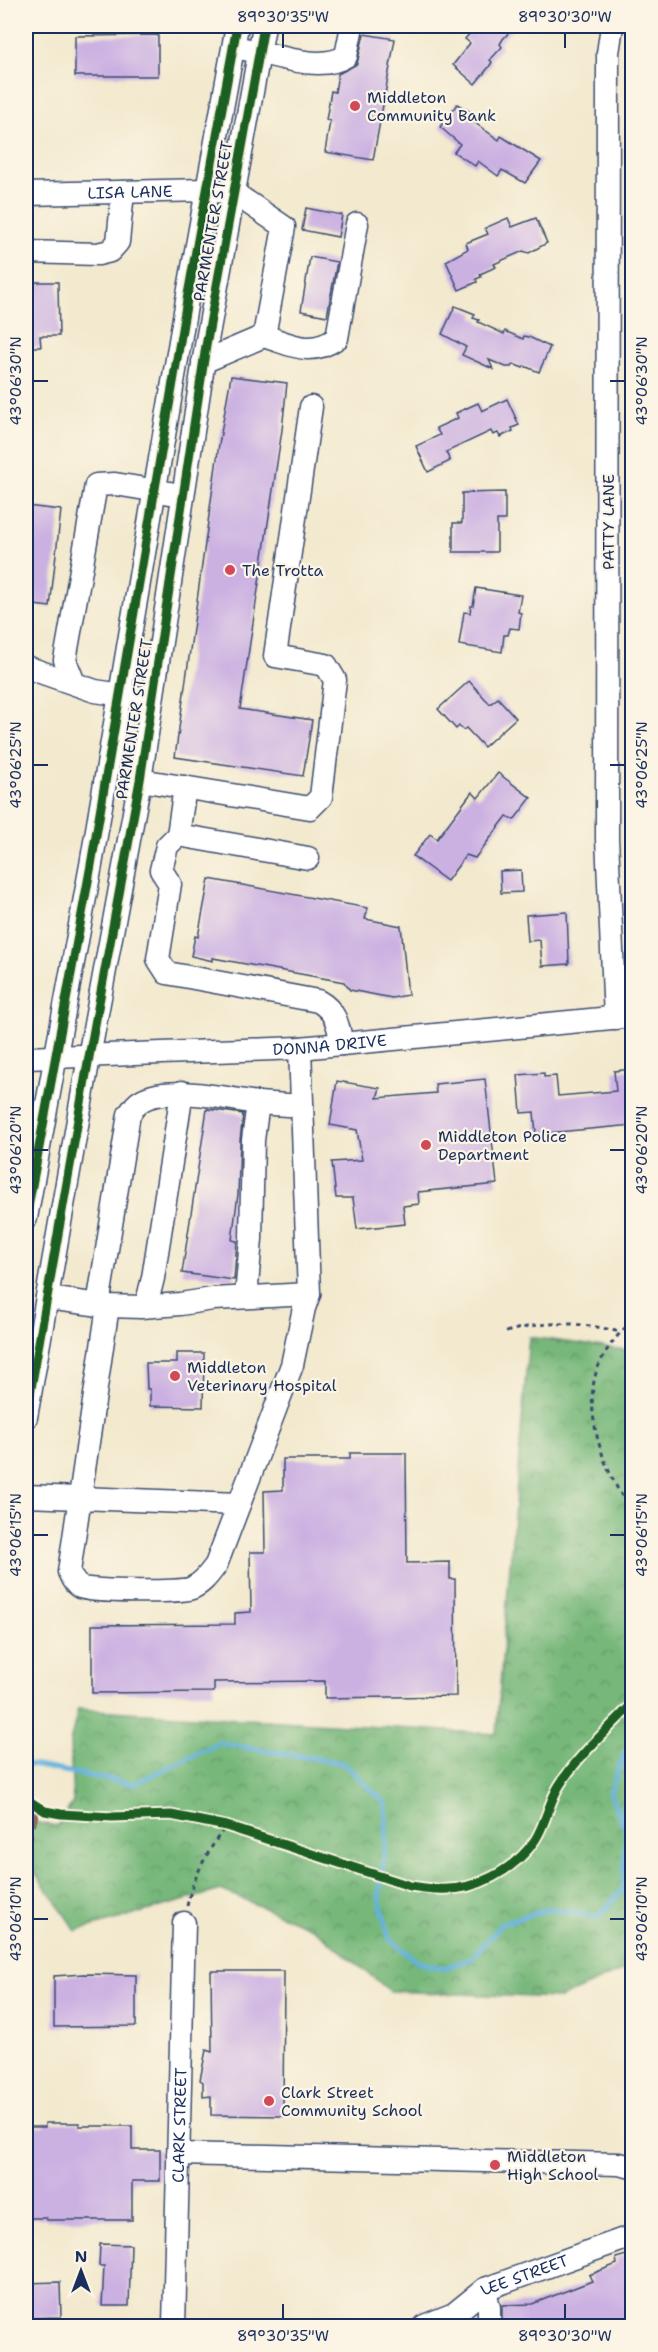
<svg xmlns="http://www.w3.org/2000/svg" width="658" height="2352" font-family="'Shantell Sans',sans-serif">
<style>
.forest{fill:url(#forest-crowns);stroke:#49746c;stroke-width:1.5}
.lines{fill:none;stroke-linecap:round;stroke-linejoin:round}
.stream{stroke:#63b2dd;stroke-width:5}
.building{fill:#cbb0e2}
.minor-casing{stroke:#3b4b6f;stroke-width:25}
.path{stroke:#3b4b6f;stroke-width:3;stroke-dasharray:4.5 4.5;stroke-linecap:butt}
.minor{stroke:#fff;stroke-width:22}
.quiet{stroke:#8d6e63;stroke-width:8;stroke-dasharray:15 8;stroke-linecap:butt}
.cycleway-casing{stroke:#fcf5e5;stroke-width:13}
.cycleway{stroke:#1b5e20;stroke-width:9}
.ticks{fill:none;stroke:#1b2f5e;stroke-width:2}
.poi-dot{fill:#d1495b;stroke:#fcf5e5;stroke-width:2}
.labels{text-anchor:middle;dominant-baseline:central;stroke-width:4.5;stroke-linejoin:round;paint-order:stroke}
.poi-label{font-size:16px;fill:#1b2f5e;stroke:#fcf5e5;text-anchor:start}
.street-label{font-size:16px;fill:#1b2f5e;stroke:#fcf5e5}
.neatline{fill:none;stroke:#1b2f5e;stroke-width:2}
.ticks-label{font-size:15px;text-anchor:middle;fill:#1b2f5e}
</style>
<defs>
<pattern id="forest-crowns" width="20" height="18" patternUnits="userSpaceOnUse" patternTransform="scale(1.5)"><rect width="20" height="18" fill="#77b87a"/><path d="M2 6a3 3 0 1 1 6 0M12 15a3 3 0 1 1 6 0" fill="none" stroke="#619667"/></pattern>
</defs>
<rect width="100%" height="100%" fill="#fcf5e5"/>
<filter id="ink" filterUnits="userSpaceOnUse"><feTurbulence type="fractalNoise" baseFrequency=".0167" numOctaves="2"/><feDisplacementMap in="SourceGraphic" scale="12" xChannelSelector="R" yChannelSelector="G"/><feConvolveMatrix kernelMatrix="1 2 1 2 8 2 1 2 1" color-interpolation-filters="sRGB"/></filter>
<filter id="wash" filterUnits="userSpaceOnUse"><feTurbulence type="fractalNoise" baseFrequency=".008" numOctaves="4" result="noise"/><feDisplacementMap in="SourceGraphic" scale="24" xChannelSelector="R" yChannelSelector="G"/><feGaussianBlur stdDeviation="1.35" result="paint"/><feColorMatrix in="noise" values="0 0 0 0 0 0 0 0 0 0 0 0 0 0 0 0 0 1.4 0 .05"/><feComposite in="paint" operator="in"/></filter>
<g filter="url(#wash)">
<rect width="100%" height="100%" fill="#f2e9ce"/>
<path class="forest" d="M529,1337L632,1351V1966L560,1998L390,1991L314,1929L221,1890L76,1931L34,1871H26V1821L57,1826L73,1802L70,1742L78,1709L496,1734Z"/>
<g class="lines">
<path class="stream" d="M26,1764L134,1784L219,1743L343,1763L386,1804V1841L379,1897L389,1938L417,1962L443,1968L471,1959L502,1923L550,1909L598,1917L623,1889L626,1831L610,1793L624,1754L632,1743"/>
</g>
<g id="blocks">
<g class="building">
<path d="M476,26H515L503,39L500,44L502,47L490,60L492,62L489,67L475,84L453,65L470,43L465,39Z"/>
<path d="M364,34L395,39L373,160L325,152L330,121L326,120L331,91L335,92L338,74L357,64Z"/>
<path d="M158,35V76H75V36Z"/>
<path d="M457,104L474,114L472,116L477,120L475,123L499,140L501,136L541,161L525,183L502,170L498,176L478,161L475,166L454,152L460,144L440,127Z"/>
<path d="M306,208L342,215L338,237L302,230Z"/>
<path d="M508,218L512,227L536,218L547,243L529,253L523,251L494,264L496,267L480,274L481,277L476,279L477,282L459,290L446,261L468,249L466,243L488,234L485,228Z"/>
<path d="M310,257L337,262L327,316L301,311Z"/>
<path d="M26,282H58L59,336H40L41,347H26Z"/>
<path d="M455,306L475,314L473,318L479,320L478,322L504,334L505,331L523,339L524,336L529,337L550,347L539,372L524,366L523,368L513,364L511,367H506L489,360L493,369L462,355L466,347L442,334Z"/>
<path d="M231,376L287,383L282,430L240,709L312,720L303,776L175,757L219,444Z"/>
<path d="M507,399L519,425L512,428L513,431L500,437L498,433L493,435L491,431L446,452L450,461L428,472L416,446L440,435L436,428L458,418L456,413L478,403L482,411Z"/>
<path d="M505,492V520H497V552H453V523H462V493Z"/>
<path d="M26,506L61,510L50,607L26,604Z"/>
<path d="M476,588L521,595L518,612L521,613L519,629L510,628L508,635H504L502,652L459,645L464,612L470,613L471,606H473Z"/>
<path d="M469,681L490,704L498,698L516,718L484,747L466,728L463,730L459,726L456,729L438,709Z"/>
<path d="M498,773L531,798L514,820L507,816L475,858L466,855L447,881L413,856L430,834L437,839L472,792L478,798Z"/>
<path d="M521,870L522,892L501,893L500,871Z"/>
<path d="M209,879L368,908L365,919L401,926L408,995L392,998L350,990L344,982L213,958V961L191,956L195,936L198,937Z"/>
<path d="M567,912L569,964L542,966L540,940L528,941L526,915Z"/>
<path d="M633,1069V1125L536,1134L534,1112L521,1113L518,1075L544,1073V1077L556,1076L558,1096L616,1091L614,1071Z"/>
<path d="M485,1079L497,1184L418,1192L419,1204L403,1206L405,1224L357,1229L353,1198H336L332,1162L362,1160L357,1130L330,1125L337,1081L380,1088L377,1098L436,1093L435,1084Z"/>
<path d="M207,1109L243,1114L240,1140L238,1194L232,1240L237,1241L234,1280L182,1273Z"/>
<path d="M177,1353H204L203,1407L150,1406V1389H147L146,1363H177Z"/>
<path d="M350,1453H406L407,1563L450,1562V1579H455L456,1696L325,1698V1681L214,1682V1692L92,1693V1625L235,1624V1613L251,1612L250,1552H265L264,1491L283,1490V1459H350Z"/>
<path d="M211,1971H284L283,2116L211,2115V2096L203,2097V2082L200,2080L206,2050L212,2052Z"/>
<path d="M84,1974L136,1975V2026L54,2027V1976Z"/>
<path d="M45,2123H79V2126H132V2150H160V2181H132V2220H46V2218H26V2127H45Z"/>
<path d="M100,2244L131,2245L129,2306H102L104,2266H99Z"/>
<path d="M633,2253V2326H502V2305L532,2304L592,2281L589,2275L617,2264L616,2258Z"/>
<path d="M60,2282L61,2317L26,2318V2283Z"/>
</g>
</g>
</g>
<g filter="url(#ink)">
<use href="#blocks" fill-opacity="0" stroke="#3b4b6f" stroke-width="1.5"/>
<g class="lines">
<g class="minor-casing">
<g id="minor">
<path d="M612,26L608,53L607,838L615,1018"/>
<path d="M244,49C273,54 320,73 346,56L352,26"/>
<path id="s1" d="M26,194L207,190L234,193L284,227L264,336L203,362"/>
<path d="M26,252L98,254L110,251L118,242L123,192"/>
<path d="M264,336C293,345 310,357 337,338L357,224"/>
<path d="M26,667L95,691L136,697"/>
<path d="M74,683L65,660L96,485L115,484L170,493"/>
<path d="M140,780L310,808L321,797L335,680L326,665L275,656L311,407"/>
<path d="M178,835L185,787"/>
<path d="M308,858L178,835L167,846L161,870L170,884L158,959L167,973L318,1001C336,1011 338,1025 342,1044"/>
<path id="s2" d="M26,1058L300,1048L632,1016"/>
<path d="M258,1103L302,1106"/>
<path d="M26,1218L91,865L187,300L237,26"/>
<path d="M47,1298L108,1306L141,1307L180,1304L213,1299L309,1294"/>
<path d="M98,1305L129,1114C132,1111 134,1106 138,1103C161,1083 229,1099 258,1103L253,1140L251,1239L246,1297"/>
<path d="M108,1306L69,1572C72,1578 74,1584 80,1587C91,1592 182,1593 192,1588C203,1583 209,1574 216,1565L292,1365L304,1308L309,1294L300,1048"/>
<path d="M146,1306L153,1278L182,1092"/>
<path d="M26,1417L89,1057L140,780L206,346L264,26"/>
<path d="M26,1496L239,1504"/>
<path d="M178,2154L619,2164L632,2167"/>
<path d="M485,2289L489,2308V2326"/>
<path id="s3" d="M174,2326L184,1923"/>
<path id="s4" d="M424,2326L454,2314L485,2289L632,2236"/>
</g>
</g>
<g class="path">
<path d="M632,1321C619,1333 606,1348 599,1365C580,1407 605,1477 632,1510"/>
<path d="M506,1332C547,1320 580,1322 620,1332"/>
<path d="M187,1906C193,1877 208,1850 226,1826"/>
</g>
<use href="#minor" class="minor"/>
<path class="quiet" d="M26,1848L37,1806"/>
<g class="cycleway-casing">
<g id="cycleway">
<path d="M26,1218L91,865L187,300L237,26"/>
<path d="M26,1417L89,1057L140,780L206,346L264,26"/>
<path d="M26,1799L45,1811L61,1814L112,1817L171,1815L226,1826L410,1886C419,1887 428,1889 437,1889C474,1892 515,1870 535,1840C546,1823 549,1802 559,1786C578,1755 608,1730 632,1704"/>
</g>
</g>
<use href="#cycleway" class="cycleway"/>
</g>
</g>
<path class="ticks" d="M283,33V48M565,33V48M33,381H48M610,381H625M33,765H48M610,765H625M33,1150H48M610,1150H625M33,1535H48M610,1535H625M33,1919H48M610,1919H625M283,2304V2319M565,2304V2319"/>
<g class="poi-dot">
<circle cx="355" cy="106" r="6"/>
<circle cx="230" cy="570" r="6"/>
<circle cx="426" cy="1145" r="6"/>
<circle cx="175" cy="1376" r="6"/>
<circle cx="269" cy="2101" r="6"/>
<circle cx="495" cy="2165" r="6"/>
</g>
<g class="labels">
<g class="poi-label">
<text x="367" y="97">Middleton<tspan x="367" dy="18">Community Bank</tspan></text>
<text x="242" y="570">The Trotta</text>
<text x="438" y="1136">Middleton Police<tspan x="438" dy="18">Department</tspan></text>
<text x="187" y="1367">Middleton<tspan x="187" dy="18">Veterinary Hospital</tspan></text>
<text x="281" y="2092">Clark Street<tspan x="281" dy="18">Community School</tspan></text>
<text x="507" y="2156">Middleton<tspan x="507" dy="18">High School</tspan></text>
</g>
<g class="street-label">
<text stroke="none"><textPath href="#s1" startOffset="104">LISA LANE</textPath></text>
<text transform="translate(213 221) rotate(-80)">PARMENTER STREET</text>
<text transform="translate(608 522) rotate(-90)">PATTY LANE</text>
<text transform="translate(134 719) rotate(-81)">PARMENTER STREET</text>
<text stroke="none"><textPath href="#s2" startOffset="304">DONNA DRIVE</textPath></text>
<text stroke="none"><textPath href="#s3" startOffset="201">CLARK STREET</textPath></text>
<text stroke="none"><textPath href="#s4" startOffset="114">LEE STREET</textPath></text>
</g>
</g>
<rect width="658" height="2352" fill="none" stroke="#fcf5e5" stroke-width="66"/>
<g transform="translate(81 2271)" stroke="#fcf5e5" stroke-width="4.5" paint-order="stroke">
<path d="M0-4.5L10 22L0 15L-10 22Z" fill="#1b2f5e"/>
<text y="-9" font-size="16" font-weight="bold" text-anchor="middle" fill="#1b2f5e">N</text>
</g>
<rect x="33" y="33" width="592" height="2286" class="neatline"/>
<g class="ticks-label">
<text x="283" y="22">89°30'35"W</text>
<text x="565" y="22">89°30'30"W</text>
<text transform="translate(16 381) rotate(-90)" y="5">43°06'30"N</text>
<text transform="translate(642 381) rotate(-90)" y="5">43°06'30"N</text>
<text transform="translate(16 765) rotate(-90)" y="5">43°06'25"N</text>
<text transform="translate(642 765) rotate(-90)" y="5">43°06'25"N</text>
<text transform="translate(16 1150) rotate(-90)" y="5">43°06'20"N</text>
<text transform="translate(642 1150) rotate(-90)" y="5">43°06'20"N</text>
<text transform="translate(16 1535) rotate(-90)" y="5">43°06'15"N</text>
<text transform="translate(642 1535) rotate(-90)" y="5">43°06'15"N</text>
<text transform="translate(16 1919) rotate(-90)" y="5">43°06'10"N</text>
<text transform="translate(642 1919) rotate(-90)" y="5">43°06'10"N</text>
<text x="283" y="2341">89°30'35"W</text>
<text x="565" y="2341">89°30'30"W</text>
</g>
</svg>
